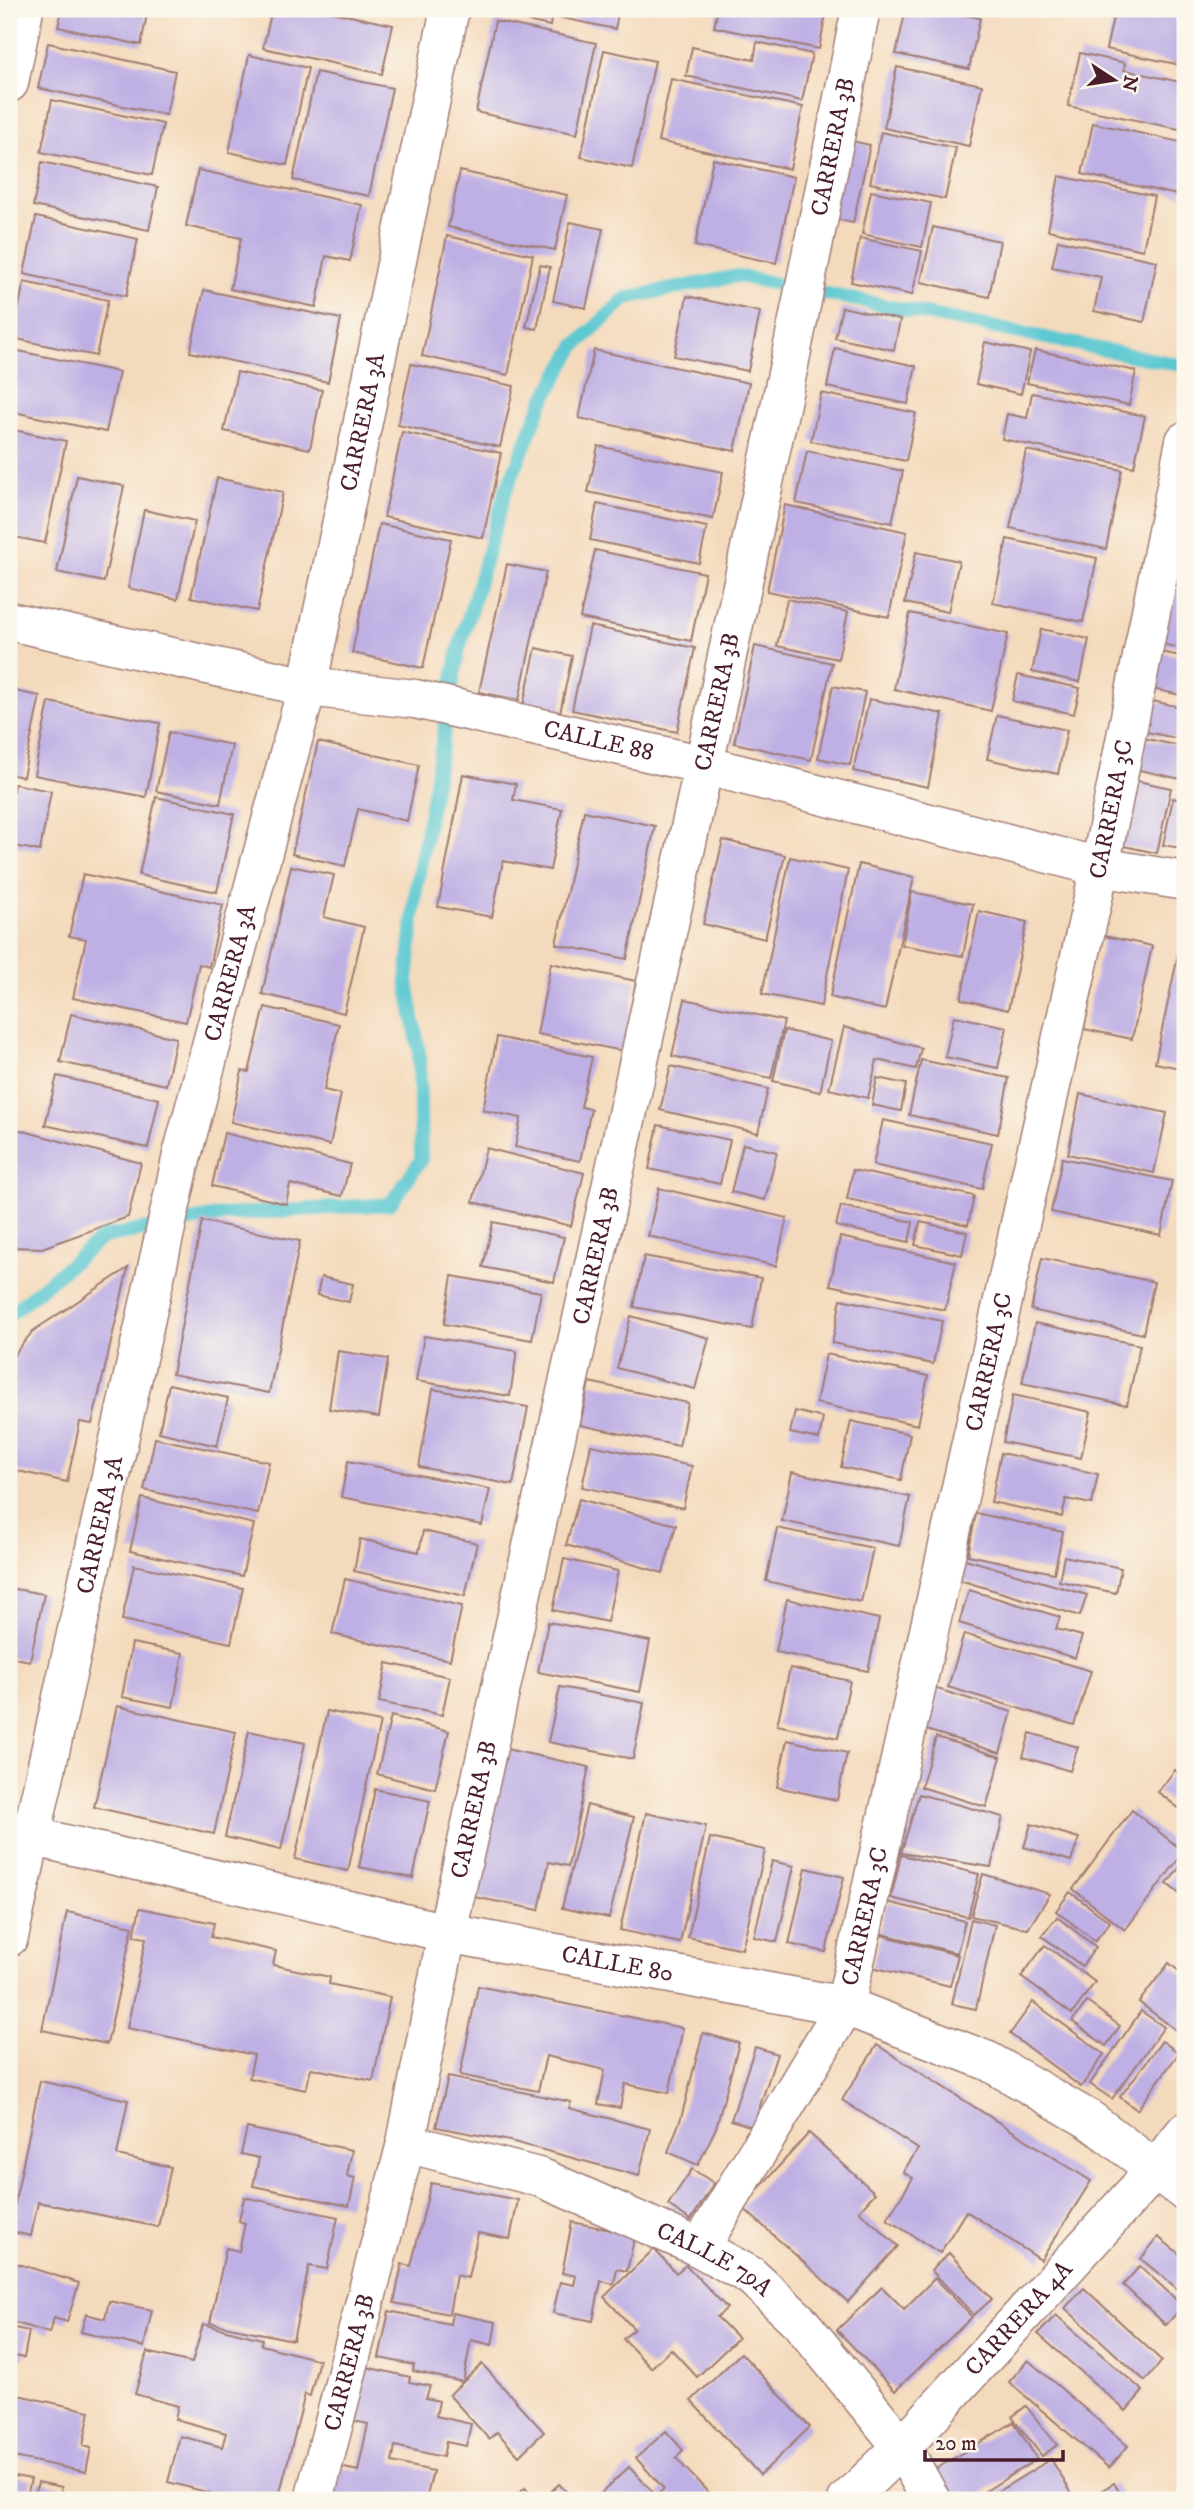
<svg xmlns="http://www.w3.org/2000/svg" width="1194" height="2509" font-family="'IM FELL DW Pica',serif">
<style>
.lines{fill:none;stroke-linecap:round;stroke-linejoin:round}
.stream{stroke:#5bc8d1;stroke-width:14}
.building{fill:#beafe4}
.minor-casing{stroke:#9f7c74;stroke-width:41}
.minor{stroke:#fff;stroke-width:38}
.labels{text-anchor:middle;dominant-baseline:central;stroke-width:6;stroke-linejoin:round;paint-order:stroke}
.street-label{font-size:24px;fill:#4a1f2b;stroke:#fbf7ec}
</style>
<rect width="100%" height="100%" fill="#fbf7ec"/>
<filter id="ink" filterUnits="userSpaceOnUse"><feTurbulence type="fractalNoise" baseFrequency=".0143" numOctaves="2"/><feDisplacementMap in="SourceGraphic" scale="14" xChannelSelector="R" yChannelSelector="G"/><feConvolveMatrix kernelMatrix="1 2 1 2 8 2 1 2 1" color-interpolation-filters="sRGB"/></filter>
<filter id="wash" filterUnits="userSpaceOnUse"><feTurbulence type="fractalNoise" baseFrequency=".00686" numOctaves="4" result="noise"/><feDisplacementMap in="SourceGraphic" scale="28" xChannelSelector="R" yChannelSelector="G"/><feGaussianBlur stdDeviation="1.57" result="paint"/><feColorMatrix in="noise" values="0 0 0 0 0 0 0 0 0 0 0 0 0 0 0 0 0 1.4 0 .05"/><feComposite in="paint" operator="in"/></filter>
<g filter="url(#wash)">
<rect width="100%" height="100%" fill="#f4dabc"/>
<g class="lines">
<path class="stream" d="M9,1315L103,1237L223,1215L390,1204L421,1160L419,1051L407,981L416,890L458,653L505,493L542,403L575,346L626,298L737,276L1185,366"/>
</g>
<g id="blocks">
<g class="building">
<path d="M62,9H148L141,45L58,27Z"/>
<path d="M272,9H317L393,25L382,74L263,48Z"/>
<path d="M492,9H553L550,26L491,13Z"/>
<path d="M559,9H619L615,29L557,17Z"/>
<path d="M718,9H827L819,49L714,27Z"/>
<path d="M906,9H935L980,18L969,69L896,54Z"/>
<path d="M1115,9H1161L1185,14V66L1106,49Z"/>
<path d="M495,21L596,43L577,134L476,112Z"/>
<path d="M757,42L812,54L802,101L686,76L692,47L754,60Z"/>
<path d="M48,43L175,71L166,115L38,88Z"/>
<path d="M604,50L655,61L632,168L581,157Z"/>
<path d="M1080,53L1125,63L1124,70L1185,83L1184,130L1068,106Z"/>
<path d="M249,55L308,68L287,165L229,152Z"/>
<path d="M897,67L982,85L969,146L884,128Z"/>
<path d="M316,72L392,88L369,196L293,180Z"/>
<path d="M671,79L803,107L790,169L658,141Z"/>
<path d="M52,100L163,124L152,175L41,152Z"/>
<path d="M1093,123L1185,143V181L1182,196L1082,174Z"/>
<path d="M881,132L956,148L945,199L870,183Z"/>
<path d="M847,140L870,145L853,223L830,218Z"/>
<path d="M713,159L794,177L776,263L695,246Z"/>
<path d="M42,162L158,187L149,230L33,206Z"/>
<path d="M198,170L362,205L350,261L326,256L316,307L230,289L241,238L186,226Z"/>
<path d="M460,171L567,195L555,250L448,227Z"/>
<path d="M1059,176L1154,196L1143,250L1048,230Z"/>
<path d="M871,191L931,203L922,247L862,234Z"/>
<path d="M36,217L138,239L126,296L24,274Z"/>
<path d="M570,222L603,229L586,308L553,301Z"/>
<path d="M933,227L1000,241L989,297L921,282Z"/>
<path d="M447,236L533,255L508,375L422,356Z"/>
<path d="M860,238L922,251L912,295L851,282Z"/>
<path d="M1058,240L1157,261L1144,322L1094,311L1101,277L1052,267Z"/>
<path d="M540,265L550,267L537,329L526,327Z"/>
<path d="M24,282L108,300L96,356L12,338Z"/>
<path d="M204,290L341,319L328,382L190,352Z"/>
<path d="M687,296L760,312L748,371L674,356Z"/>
<path d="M842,307L900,320L894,350L835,338Z"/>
<path d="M985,342L1030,352L1021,394L976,384Z"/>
<path d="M835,348L916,366L908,404L827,387Z"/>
<path d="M9,349L119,372L106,432L9,411Z"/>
<path d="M594,350L749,383L735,451L579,418Z"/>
<path d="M1035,350L1136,371L1129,405L1027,383Z"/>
<path d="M411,364L514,386L500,447L398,425Z"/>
<path d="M237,372L322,390L310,449L224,431Z"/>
<path d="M821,393L916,413L906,461L811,441Z"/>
<path d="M1032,393L1145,416L1134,467L1002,439L1007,414L1027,418Z"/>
<path d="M9,429L66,441L45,543L9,536Z"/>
<path d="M402,432L501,453L483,538L384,517Z"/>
<path d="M598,446L723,472L713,519L588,492Z"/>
<path d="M1026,450L1122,470L1106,549L1010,528Z"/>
<path d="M807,451L903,471L892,523L796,503Z"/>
<path d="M77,476L124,486L104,582L57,572Z"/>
<path d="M217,478L283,492L257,611L191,597Z"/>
<path d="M597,504L707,527L699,563L590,540Z"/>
<path d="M785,505L907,532L889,617L767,591Z"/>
<path d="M144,510L195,521L178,599L128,588Z"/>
<path d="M379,524L451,539L423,668L352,653Z"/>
<path d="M1007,539L1097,558L1083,622L993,603Z"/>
<path d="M1181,542L1185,543V588L1172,585Z"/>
<path d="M595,550L705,573L691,641L580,618Z"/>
<path d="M916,552L959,561L948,612L905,603Z"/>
<path d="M507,564L546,572L519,700L479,692Z"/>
<path d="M1159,589L1185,595V649L1148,641Z"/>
<path d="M787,599L848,612L838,659L777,646Z"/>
<path d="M910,613L1008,634L991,711L894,689Z"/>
<path d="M590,626L695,648L677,732L572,710Z"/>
<path d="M1041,629L1089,639L1080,682L1032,672Z"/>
<path d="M755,646L832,663L811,760L734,743Z"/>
<path d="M536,648L572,656L559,718L522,710Z"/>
<path d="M1156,651L1185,657V696L1148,688Z"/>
<path d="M1018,675L1080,688L1074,714L1012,701Z"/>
<path d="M833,686L865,692L850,765L818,758Z"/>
<path d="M9,690L40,696L23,777L9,774Z"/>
<path d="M869,699L943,714L928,787L853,771Z"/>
<path d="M1143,699L1185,708V740L1137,730Z"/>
<path d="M49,702L160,723L146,797L34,775Z"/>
<path d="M997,715L1067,730L1058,774L987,759Z"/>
<path d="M169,732L232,745L220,804L156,791Z"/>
<path d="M1133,736L1185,747V780L1126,767Z"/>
<path d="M318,742L419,765L407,821L358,809L345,866L292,854Z"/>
<path d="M463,774L516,784L513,800L562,809L550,870L503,861L492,917L438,907Z"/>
<path d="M1123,778L1171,788L1157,853L1109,843Z"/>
<path d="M14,784L51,791L40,851L9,845V814Z"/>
<path d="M156,797L234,814L217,892L139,875Z"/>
<path d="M1173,798L1185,801V829L1181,848L1163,845Z"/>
<path d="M584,811L655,826L627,959L556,944Z"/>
<path d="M723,840L785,855L765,939L703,924Z"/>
<path d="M790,857L848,870L821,1006L762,994Z"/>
<path d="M859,864L914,877L885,1010L830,997Z"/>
<path d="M291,866L334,875L324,917L364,927L344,1013L262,994Z"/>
<path d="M83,874L223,905L209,967L199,964L186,1022L73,998L86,939L69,936Z"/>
<path d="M912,892L973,904L963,956L902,945Z"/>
<path d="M979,911L1027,922L1008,1010L961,999Z"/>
<path d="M1104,936L1152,946L1132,1039L1084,1029Z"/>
<path d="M1179,950L1185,951V1069L1155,1063Z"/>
<path d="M551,963L636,981L623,1051L537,1034Z"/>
<path d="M685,999L784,1021L771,1078L672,1056Z"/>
<path d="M265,1007L339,1024L324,1090L341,1094L330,1145L231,1122L242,1071L249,1072Z"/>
<path d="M71,1014L176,1038L166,1085L60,1062Z"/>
<path d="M954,1016L1007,1027L998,1068L945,1057Z"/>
<path d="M844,1027L921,1048L916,1069L877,1060L868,1098L829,1089Z"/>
<path d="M784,1030L831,1041L820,1092L773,1081Z"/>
<path d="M497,1037L592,1057L581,1107L591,1109L580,1161L515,1147L521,1118L483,1110Z"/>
<path d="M921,1060L1009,1078L998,1134L909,1115Z"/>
<path d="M671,1066L768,1089L758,1133L660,1110Z"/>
<path d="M57,1076L159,1099L148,1148L45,1125Z"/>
<path d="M877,1078L906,1084L901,1111L872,1105Z"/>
<path d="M1080,1094L1167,1113L1154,1173L1068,1154Z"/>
<path d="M883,1120L992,1143L982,1189L873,1165Z"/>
<path d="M658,1125L730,1140L720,1184L649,1169Z"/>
<path d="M9,1127L141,1163L128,1217L42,1248L9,1247Z"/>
<path d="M224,1133L350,1164L342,1196L290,1184L286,1204L212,1186Z"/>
<path d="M743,1144L777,1152L765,1200L731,1192Z"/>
<path d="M486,1148L584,1173L571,1226L473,1202Z"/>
<path d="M1062,1158L1172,1181L1161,1235L1051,1212Z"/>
<path d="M853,1170L974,1196L968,1225L847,1199Z"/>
<path d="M659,1188L787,1218L776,1266L648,1236Z"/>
<path d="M841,1206L913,1222L909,1242L836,1226Z"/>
<path d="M202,1221L300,1241L269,1393L172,1374Z"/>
<path d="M493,1222L564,1237L554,1282L483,1267Z"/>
<path d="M920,1222L967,1232L962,1255L915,1245Z"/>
<path d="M840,1237L956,1262L945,1310L830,1285Z"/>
<path d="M644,1256L761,1278L752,1329L634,1307Z"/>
<path d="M1042,1258L1154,1282L1143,1334L1031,1310Z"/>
<path d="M128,1268L92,1424L80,1422L67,1482L9,1469V1361L33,1331Z"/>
<path d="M452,1276L541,1292L532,1340L444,1324Z"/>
<path d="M321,1277L353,1284L349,1302L317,1295Z"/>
<path d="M841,1299L942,1321L933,1364L832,1343Z"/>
<path d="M631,1316L709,1338L695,1389L617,1368Z"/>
<path d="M1035,1323L1140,1345L1127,1405L1022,1383Z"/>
<path d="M424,1336L517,1351L510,1396L416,1381Z"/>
<path d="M338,1351L388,1359L379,1417L329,1409Z"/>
<path d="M826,1354L928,1376L918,1425L816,1403Z"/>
<path d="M589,1382L688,1403L679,1446L580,1425Z"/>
<path d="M169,1384L228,1398L217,1446L159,1432Z"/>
<path d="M433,1389L528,1407L513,1485L419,1467Z"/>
<path d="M1013,1395L1091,1412L1081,1458L1003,1442Z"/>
<path d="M795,1411L823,1418L819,1439L790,1433Z"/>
<path d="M851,1421L910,1434L901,1480L841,1467Z"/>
<path d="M155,1438L269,1462L258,1514L144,1490Z"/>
<path d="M591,1445L692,1466L683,1508L582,1487Z"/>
<path d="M1001,1453L1098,1474L1092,1504L1066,1499L1062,1517L991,1502Z"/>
<path d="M348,1461L490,1489L482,1525L341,1497Z"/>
<path d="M792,1472L910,1497L899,1546L782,1521Z"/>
<path d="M142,1498L254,1524L242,1576L130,1551Z"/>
<path d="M579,1499L676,1525L663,1573L566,1545Z"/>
<path d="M976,1513L1063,1532L1054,1573L968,1555Z"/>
<path d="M777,1528L873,1548L861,1602L766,1581Z"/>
<path d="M423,1531L477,1543L465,1596L354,1571L360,1539L419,1552Z"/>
<path d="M1064,1556L1121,1568L1116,1593L1059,1581Z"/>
<path d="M962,1558L1087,1595L1080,1616L956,1579Z"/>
<path d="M564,1559L618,1571L607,1622L553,1610Z"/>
<path d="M134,1565L243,1588L231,1643L122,1620Z"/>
<path d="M345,1579L462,1606L450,1660L332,1634Z"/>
<path d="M9,1588L44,1594L30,1661L9,1657Z"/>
<path d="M969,1590L1060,1617L1056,1629L1082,1636L1075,1658L959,1623Z"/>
<path d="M787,1599L879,1619L868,1671L776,1652Z"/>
<path d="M548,1622L650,1641L640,1692L538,1672Z"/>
<path d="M964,1634L1091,1671L1074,1725L948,1687Z"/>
<path d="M132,1643L183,1653L173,1707L122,1697Z"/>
<path d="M387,1663L450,1677L442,1715L379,1702Z"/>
<path d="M790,1668L850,1681L838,1738L777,1725Z"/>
<path d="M560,1687L644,1703L633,1759L548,1742Z"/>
<path d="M934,1688L1012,1712L1000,1753L923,1729Z"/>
<path d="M117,1706L236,1732L214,1834L94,1807Z"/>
<path d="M327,1711L380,1722L348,1871L295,1859Z"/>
<path d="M391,1716L449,1731L435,1789L377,1774Z"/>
<path d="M249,1731L305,1743L281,1850L225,1837Z"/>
<path d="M1030,1733L1078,1747L1070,1771L1023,1757Z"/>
<path d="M936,1737L1001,1757L986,1807L921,1787Z"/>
<path d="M787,1740L847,1753L837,1800L777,1787Z"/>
<path d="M506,1749L589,1767L568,1866L549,1862L539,1910L474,1897Z"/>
<path d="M1175,1770L1185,1778V1813L1158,1792Z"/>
<path d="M375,1789L430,1801L413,1878L359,1867Z"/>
<path d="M919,1794L1003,1817L991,1867L901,1853Z"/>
<path d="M587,1805L634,1817L609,1918L562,1908Z"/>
<path d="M1132,1810L1184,1852L1125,1930L1073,1889Z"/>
<path d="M646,1813L706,1826L680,1943L620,1930Z"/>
<path d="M1031,1824L1079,1838L1071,1861L1024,1847Z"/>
<path d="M710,1838L765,1850L742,1949L688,1937Z"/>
<path d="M901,1855L979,1874L968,1917L891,1898Z"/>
<path d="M772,1861L794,1866L777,1942L754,1937Z"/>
<path d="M1185,1861V1898L1167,1884Z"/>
<path d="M806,1868L844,1877L826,1952L789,1944Z"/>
<path d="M983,1874L1050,1894L1028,1929L971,1916Z"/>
<path d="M1070,1892L1110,1922L1095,1941L1056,1911Z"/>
<path d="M887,1902L965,1921L957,1953L879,1933Z"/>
<path d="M140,1908L214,1923L211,1937L276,1951L273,1965L330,1977L329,1984L390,1997L373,2081L311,2068L306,2090L249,2078L254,2055L127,2028L146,1938L134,1936Z"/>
<path d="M67,1912L133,1926L107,2044L42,2030Z"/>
<path d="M1057,1917L1096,1947L1082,1966L1042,1936Z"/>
<path d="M971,1919L995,1925L976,2009L952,2004Z"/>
<path d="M881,1935L958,1955L950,1986L872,1967Z"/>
<path d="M1045,1945L1095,1982L1072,2014L1021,1977Z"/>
<path d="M1169,1963L1185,1976V2037L1139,2002Z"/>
<path d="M478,1986L683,2028L669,2093L625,2084L620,2108L598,2104L605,2070L546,2056L538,2091L460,2075Z"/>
<path d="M1033,2002L1104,2054L1081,2087L1010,2034Z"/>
<path d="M1087,2002L1120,2026L1106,2046L1072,2021Z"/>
<path d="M1141,2011L1164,2027L1112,2099L1090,2084Z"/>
<path d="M703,2033L739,2043L716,2128L698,2165L668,2152L681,2118Z"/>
<path d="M1162,2041L1179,2053L1137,2110L1120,2097Z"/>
<path d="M877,2045L1091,2181L1041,2260L966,2211L940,2253L887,2219L913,2178L903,2172L918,2149L842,2100Z"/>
<path d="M755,2047L777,2054L753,2127L731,2120Z"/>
<path d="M448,2077L571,2102L569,2108L650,2129L639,2176L510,2141L436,2127Z"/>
<path d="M40,2081L128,2100L117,2155L171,2167L158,2227L38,2202L31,2236L9,2231Z"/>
<path d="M247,2128L352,2150L347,2176L355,2178L349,2206L253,2186L259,2158L241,2154Z"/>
<path d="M809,2133L875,2193L859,2211L898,2246L848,2302L742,2207Z"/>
<path d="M692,2169L714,2183L691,2220L668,2205Z"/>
<path d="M431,2183L518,2200L510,2239L478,2233L468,2278L456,2275L449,2314L394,2303L402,2264L411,2266Z"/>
<path d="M244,2197L338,2217L327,2269L309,2266L293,2340L210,2323L226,2248L239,2251L245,2223L239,2221Z"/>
<path d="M572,2222L635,2235L627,2271L617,2269L614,2284L601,2281L593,2321L553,2313L560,2282L574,2285L576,2276L562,2273Z"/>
<path d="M1158,2237L1185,2258V2295L1141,2259Z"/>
<path d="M654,2249L676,2273L686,2265L727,2308L717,2317L738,2338L697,2377L671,2349L651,2368L623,2339L634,2329L604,2297Z"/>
<path d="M949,2253L992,2299L974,2315L931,2270Z"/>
<path d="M9,2261L79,2283L67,2322L54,2318L49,2333L9,2321Z"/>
<path d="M1140,2266L1183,2306L1166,2325L1123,2285Z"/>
<path d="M935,2278L972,2317L895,2391L837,2330L882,2287L904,2309Z"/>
<path d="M1084,2288L1162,2361L1145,2381L1065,2308Z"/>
<path d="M109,2301L152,2310L144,2347L81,2332L86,2314L105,2319Z"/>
<path d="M389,2311L450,2324L452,2313L496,2322L492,2345L471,2340L463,2382L413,2371L414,2365L379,2358Z"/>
<path d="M1056,2315L1143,2391L1126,2411L1038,2334Z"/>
<path d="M203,2324L262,2339L261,2345L319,2360L310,2396L305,2394L278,2500H208L210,2493L168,2482L180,2436L222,2447L226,2433L175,2419L178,2406L135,2394L147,2352L192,2363Z"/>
<path d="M9,2327L29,2331L24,2358L9,2355Z"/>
<path d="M741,2353L810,2427L760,2475L691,2401Z"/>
<path d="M1028,2360L1128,2446L1109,2468L1009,2382Z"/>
<path d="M482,2364L544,2432L519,2456L497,2432L489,2439L449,2395Z"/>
<path d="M366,2367L410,2377L409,2382L430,2386L426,2398L439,2401L436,2416L471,2424L466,2446L446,2442L443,2457L395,2446L392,2462L433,2471L426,2500H328L335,2466L358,2471L368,2424L354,2421Z"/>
<path d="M9,2393L90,2411L83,2446L91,2448L86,2472L9,2456Z"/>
<path d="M1026,2406L1057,2445L1042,2456L1012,2417Z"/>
<path d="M1014,2422L1037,2459L971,2500H952L934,2470Z"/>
<path d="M666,2431L683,2450L676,2458L715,2500H666L659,2493L664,2489L636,2458Z"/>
<path d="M1051,2459L1072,2494L1063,2500H984Z"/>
<path d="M629,2467L661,2500H594Z"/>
<path d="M9,2475L31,2479L26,2500H9Z"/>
<path d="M38,2482L62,2487L59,2500H34Z"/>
<path d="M1114,2483L1124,2500H1086Z"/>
<path d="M559,2484L574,2500H542Z"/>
<path d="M525,2488L536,2500H511Z"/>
</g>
</g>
</g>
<g filter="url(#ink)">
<use href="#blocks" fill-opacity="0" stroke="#9f7c74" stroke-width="2"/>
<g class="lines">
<g class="minor-casing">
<g id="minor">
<path d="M9,83L24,9"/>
<path id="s1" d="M9,621L307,687L415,699L704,765L1100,867L1185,881"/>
<path id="s2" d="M9,1831L447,1933L845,2006L988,2061L1090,2120L1185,2192"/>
<path id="s3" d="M9,1937L182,1155L307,687L450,9"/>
<path id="s4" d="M406,2143L542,2178L700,2248L751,2276L800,2322L902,2447L931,2500"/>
<path id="s5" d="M700,2248L845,2006L1100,867L1185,441"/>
<path id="s6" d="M314,2500L406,2143L447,1933L704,765L790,360L861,9"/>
<path id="s7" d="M847,2500L902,2447L1155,2170L1185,2132"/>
</g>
</g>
<use href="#minor" class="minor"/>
</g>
</g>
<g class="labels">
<g class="street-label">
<text stroke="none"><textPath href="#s6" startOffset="2410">CARRERA 3B</textPath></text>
<text stroke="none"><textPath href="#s3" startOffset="1556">CARRERA 3A</textPath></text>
<text stroke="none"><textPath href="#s6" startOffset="1843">CARRERA 3B</textPath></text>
<text stroke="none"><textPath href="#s1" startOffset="602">CALLE 88</textPath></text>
<text stroke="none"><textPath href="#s5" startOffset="1508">CARRERA 3C</textPath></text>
<text stroke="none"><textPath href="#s3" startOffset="989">CARRERA 3A</textPath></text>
<text stroke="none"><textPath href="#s6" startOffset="1276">CARRERA 3B</textPath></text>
<text stroke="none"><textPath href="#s5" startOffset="942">CARRERA 3C</textPath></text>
<text stroke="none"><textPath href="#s3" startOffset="422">CARRERA 3A</textPath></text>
<text stroke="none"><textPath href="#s6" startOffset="709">CARRERA 3B</textPath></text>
<text stroke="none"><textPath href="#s5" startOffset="374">CARRERA 3C</textPath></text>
<text stroke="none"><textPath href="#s2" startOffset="623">CALLE 80</textPath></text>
<text stroke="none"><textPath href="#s4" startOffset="331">CALLE 79A</textPath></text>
<text stroke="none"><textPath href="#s7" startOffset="250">CARRERA 4A</textPath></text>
<text stroke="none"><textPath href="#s6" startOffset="142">CARRERA 3B</textPath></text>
</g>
</g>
<rect width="1194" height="2509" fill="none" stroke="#fbf7ec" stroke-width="35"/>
<g transform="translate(1114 80) rotate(102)" stroke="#fbf7ec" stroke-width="5" paint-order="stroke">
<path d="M0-5L12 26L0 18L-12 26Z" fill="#4a1f2b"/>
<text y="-10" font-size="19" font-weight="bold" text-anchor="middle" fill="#4a1f2b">N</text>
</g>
<path d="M925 2450v10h138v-10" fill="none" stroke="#4a1f2b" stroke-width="3.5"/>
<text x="935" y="2450" font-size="21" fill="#4a1f2b" stroke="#fbf7ec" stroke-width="5" paint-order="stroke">20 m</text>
</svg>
